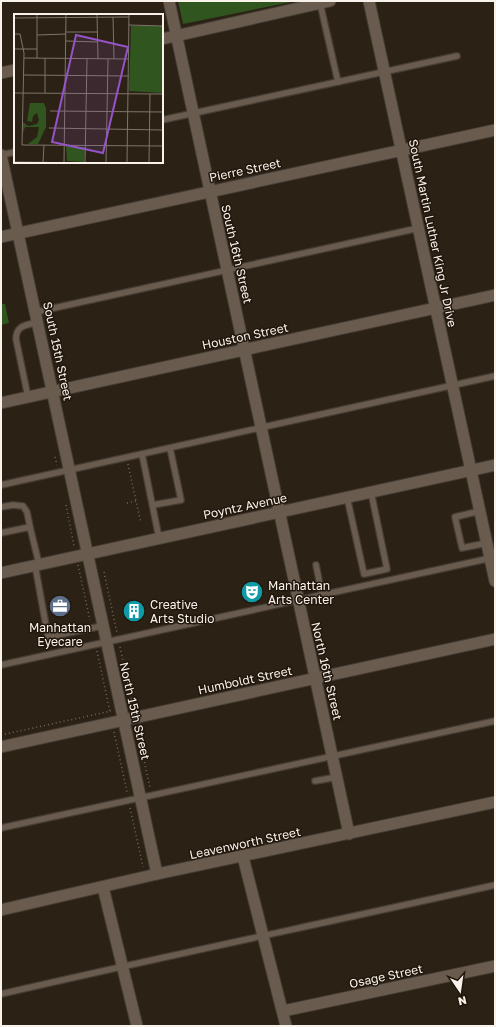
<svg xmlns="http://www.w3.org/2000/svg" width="496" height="1027" font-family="'Golos Text',sans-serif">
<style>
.green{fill:#30551f}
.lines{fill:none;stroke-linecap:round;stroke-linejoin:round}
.service-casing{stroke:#463d35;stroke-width:8}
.minor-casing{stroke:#463d35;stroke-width:13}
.tertiary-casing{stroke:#463d35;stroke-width:13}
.path{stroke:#73695f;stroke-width:1.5;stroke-dasharray:1 3;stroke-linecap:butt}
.service{stroke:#695c4f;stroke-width:5.5}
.minor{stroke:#695c4f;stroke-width:11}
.tertiary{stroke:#695c4f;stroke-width:11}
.labels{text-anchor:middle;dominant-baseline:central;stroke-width:3;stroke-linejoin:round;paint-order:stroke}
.street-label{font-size:12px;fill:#f9f2ea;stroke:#22170c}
.poi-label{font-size:12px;fill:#f9f2ea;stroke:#22170c;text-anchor:start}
.inset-road{fill:none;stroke:#7e756a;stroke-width:1}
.view{fill:#9454c8;fill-opacity:0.15;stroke:#9454c8;stroke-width:2}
.inset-edge{fill:none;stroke:#f9f2ea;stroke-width:2}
</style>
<rect width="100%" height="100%" fill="#2c2115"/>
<g class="green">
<path d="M178,1H296L183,24Z"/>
<path d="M1,304H5L9,323L1,325Z"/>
</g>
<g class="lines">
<g class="service-casing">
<g id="service">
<path d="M320,3L338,82"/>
<path d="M162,120L457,56"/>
<path d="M1,155L15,152"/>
<path d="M36,312L419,228"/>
<path d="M28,397L16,339C16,325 27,325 38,322"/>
<path d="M142,454L159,538"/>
<path d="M1,485L495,376"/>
<path d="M347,497L364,574L387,569L371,492"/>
<path d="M153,505L181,500L170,448"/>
<path d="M1,507L13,505L23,506L27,512L30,527"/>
<path d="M480,511L455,517L462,548L487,543"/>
<path d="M1,533L30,527L39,564"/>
<path d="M35,565L48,637L102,626"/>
<path d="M316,565L322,595"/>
<path d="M1,665L491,558"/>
<path d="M315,781L337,777"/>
<path d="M1,828L495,721"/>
<path d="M1,994C165,956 330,922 495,885"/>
</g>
</g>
<g class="minor-casing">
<g id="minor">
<path d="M169,1L349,834"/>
<path d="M162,39L330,1"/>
<path d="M1,73L15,70"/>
<path d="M1,155L157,874"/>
<path d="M1,237L495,130"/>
<path d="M1,403L495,295"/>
<path d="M1,747L495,639"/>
<path d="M243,857L286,1026"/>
<path d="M103,887L137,1026"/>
<path d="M1,910L157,874L495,802"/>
<path d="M283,1011L495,966"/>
</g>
</g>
<g class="tertiary-casing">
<g id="tertiary">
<path d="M369,1L495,581"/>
<path d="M1,573L495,465"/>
</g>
</g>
<g class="path">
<path d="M55,457L57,465"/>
<path d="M128,464L136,501"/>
<path d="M127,503L136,501L141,523"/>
<path d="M66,505L74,546"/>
<path d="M78,565L90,620"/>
<path d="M104,572L117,633"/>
<path d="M120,647L133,707"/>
<path d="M97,651L110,712"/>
<path d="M137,727L150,788"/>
<path d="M114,732L127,792"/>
<path d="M1,735L111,711"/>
<path d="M130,808L143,867"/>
</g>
<use href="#service" class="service"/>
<use href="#minor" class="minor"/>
<use href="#tertiary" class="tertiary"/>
</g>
<defs>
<g id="theatre-disc" transform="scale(1.15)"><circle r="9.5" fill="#0f9aa8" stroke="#22170c"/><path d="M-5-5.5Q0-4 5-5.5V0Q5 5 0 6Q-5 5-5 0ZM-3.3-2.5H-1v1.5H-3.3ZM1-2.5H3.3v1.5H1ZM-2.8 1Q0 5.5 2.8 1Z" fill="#fff"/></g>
<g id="office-disc" transform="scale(1.15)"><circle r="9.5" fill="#5c6f8a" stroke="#22170c"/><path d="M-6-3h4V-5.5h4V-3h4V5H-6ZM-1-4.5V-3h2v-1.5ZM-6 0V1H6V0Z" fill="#fff"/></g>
<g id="building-disc" transform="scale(1.15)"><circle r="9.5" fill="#0f9aa8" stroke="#22170c"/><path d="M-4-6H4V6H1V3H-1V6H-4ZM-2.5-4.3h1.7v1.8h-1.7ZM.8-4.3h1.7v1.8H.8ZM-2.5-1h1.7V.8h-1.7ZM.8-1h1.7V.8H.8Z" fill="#fff"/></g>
</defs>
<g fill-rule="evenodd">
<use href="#theatre-disc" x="252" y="592"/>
<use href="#office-disc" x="60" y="606"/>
<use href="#building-disc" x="134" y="611"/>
</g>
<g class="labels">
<g class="street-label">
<text transform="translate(245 170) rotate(-12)">Pierre Street</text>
<text transform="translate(433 233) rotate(78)">South Martin Luther King Jr Drive</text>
<text transform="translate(237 254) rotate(77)">South 16th Street</text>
<text transform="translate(245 336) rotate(-12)">Houston Street</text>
<text transform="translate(58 351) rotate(78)">South 15th Street</text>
<text transform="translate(245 506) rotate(-12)">Poyntz Avenue</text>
<text transform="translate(327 671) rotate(77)">North 16th Street</text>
<text transform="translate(245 680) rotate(-12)">Humboldt Street</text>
<text transform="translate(135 711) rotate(77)">North 15th Street</text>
<text transform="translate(245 843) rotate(-12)">Leavenworth Street</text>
<text transform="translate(386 976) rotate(-12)">Osage Street</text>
</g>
<g class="poi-label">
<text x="268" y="585">Manhattan<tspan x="268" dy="14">Arts Center</tspan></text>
<text x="150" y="604">Creative<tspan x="150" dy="14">Arts Studio</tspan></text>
<text x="60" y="627" text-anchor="middle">Manhattan<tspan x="60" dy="14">Eyecare</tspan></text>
</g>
</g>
<g transform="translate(14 14)">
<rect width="149" height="149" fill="#2c2115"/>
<path d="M117,12H149V79L115,77ZM16,89H30L32,94V113L24,130H14L23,123L25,113H11L9,119V108L14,112L23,110L25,106L23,99L19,102L18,108L13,107ZM52,132L71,133L70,148L53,147Z" fill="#30551f"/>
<path class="inset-road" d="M23,0V44M83,0L84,45M99,3L100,45M0,4L115,3M115,11L149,12M52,18H84M0,20H6L10,39L8,131L149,132M23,21L52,20M52,27L84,28M0,35H23M10,44L115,45M10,61L115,62M0,79L149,80M31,79V44M36,97L149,98M35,114L149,116M0,148L81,149M29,149L30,131M50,149L52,0M71,149L73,45M92,149L94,45M113,149L115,0M135,149L136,80"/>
<path class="view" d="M62,21L114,33L89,139L38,128Z"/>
<rect width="149" height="149" class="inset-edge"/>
</g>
<rect width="496" height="1027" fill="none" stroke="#f9f2ea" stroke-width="4"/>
<g transform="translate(460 991) rotate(167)" stroke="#22170c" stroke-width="3" paint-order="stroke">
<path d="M0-3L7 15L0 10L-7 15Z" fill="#f9f2ea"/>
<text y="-6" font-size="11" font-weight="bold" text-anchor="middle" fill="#f9f2ea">N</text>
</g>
</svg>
